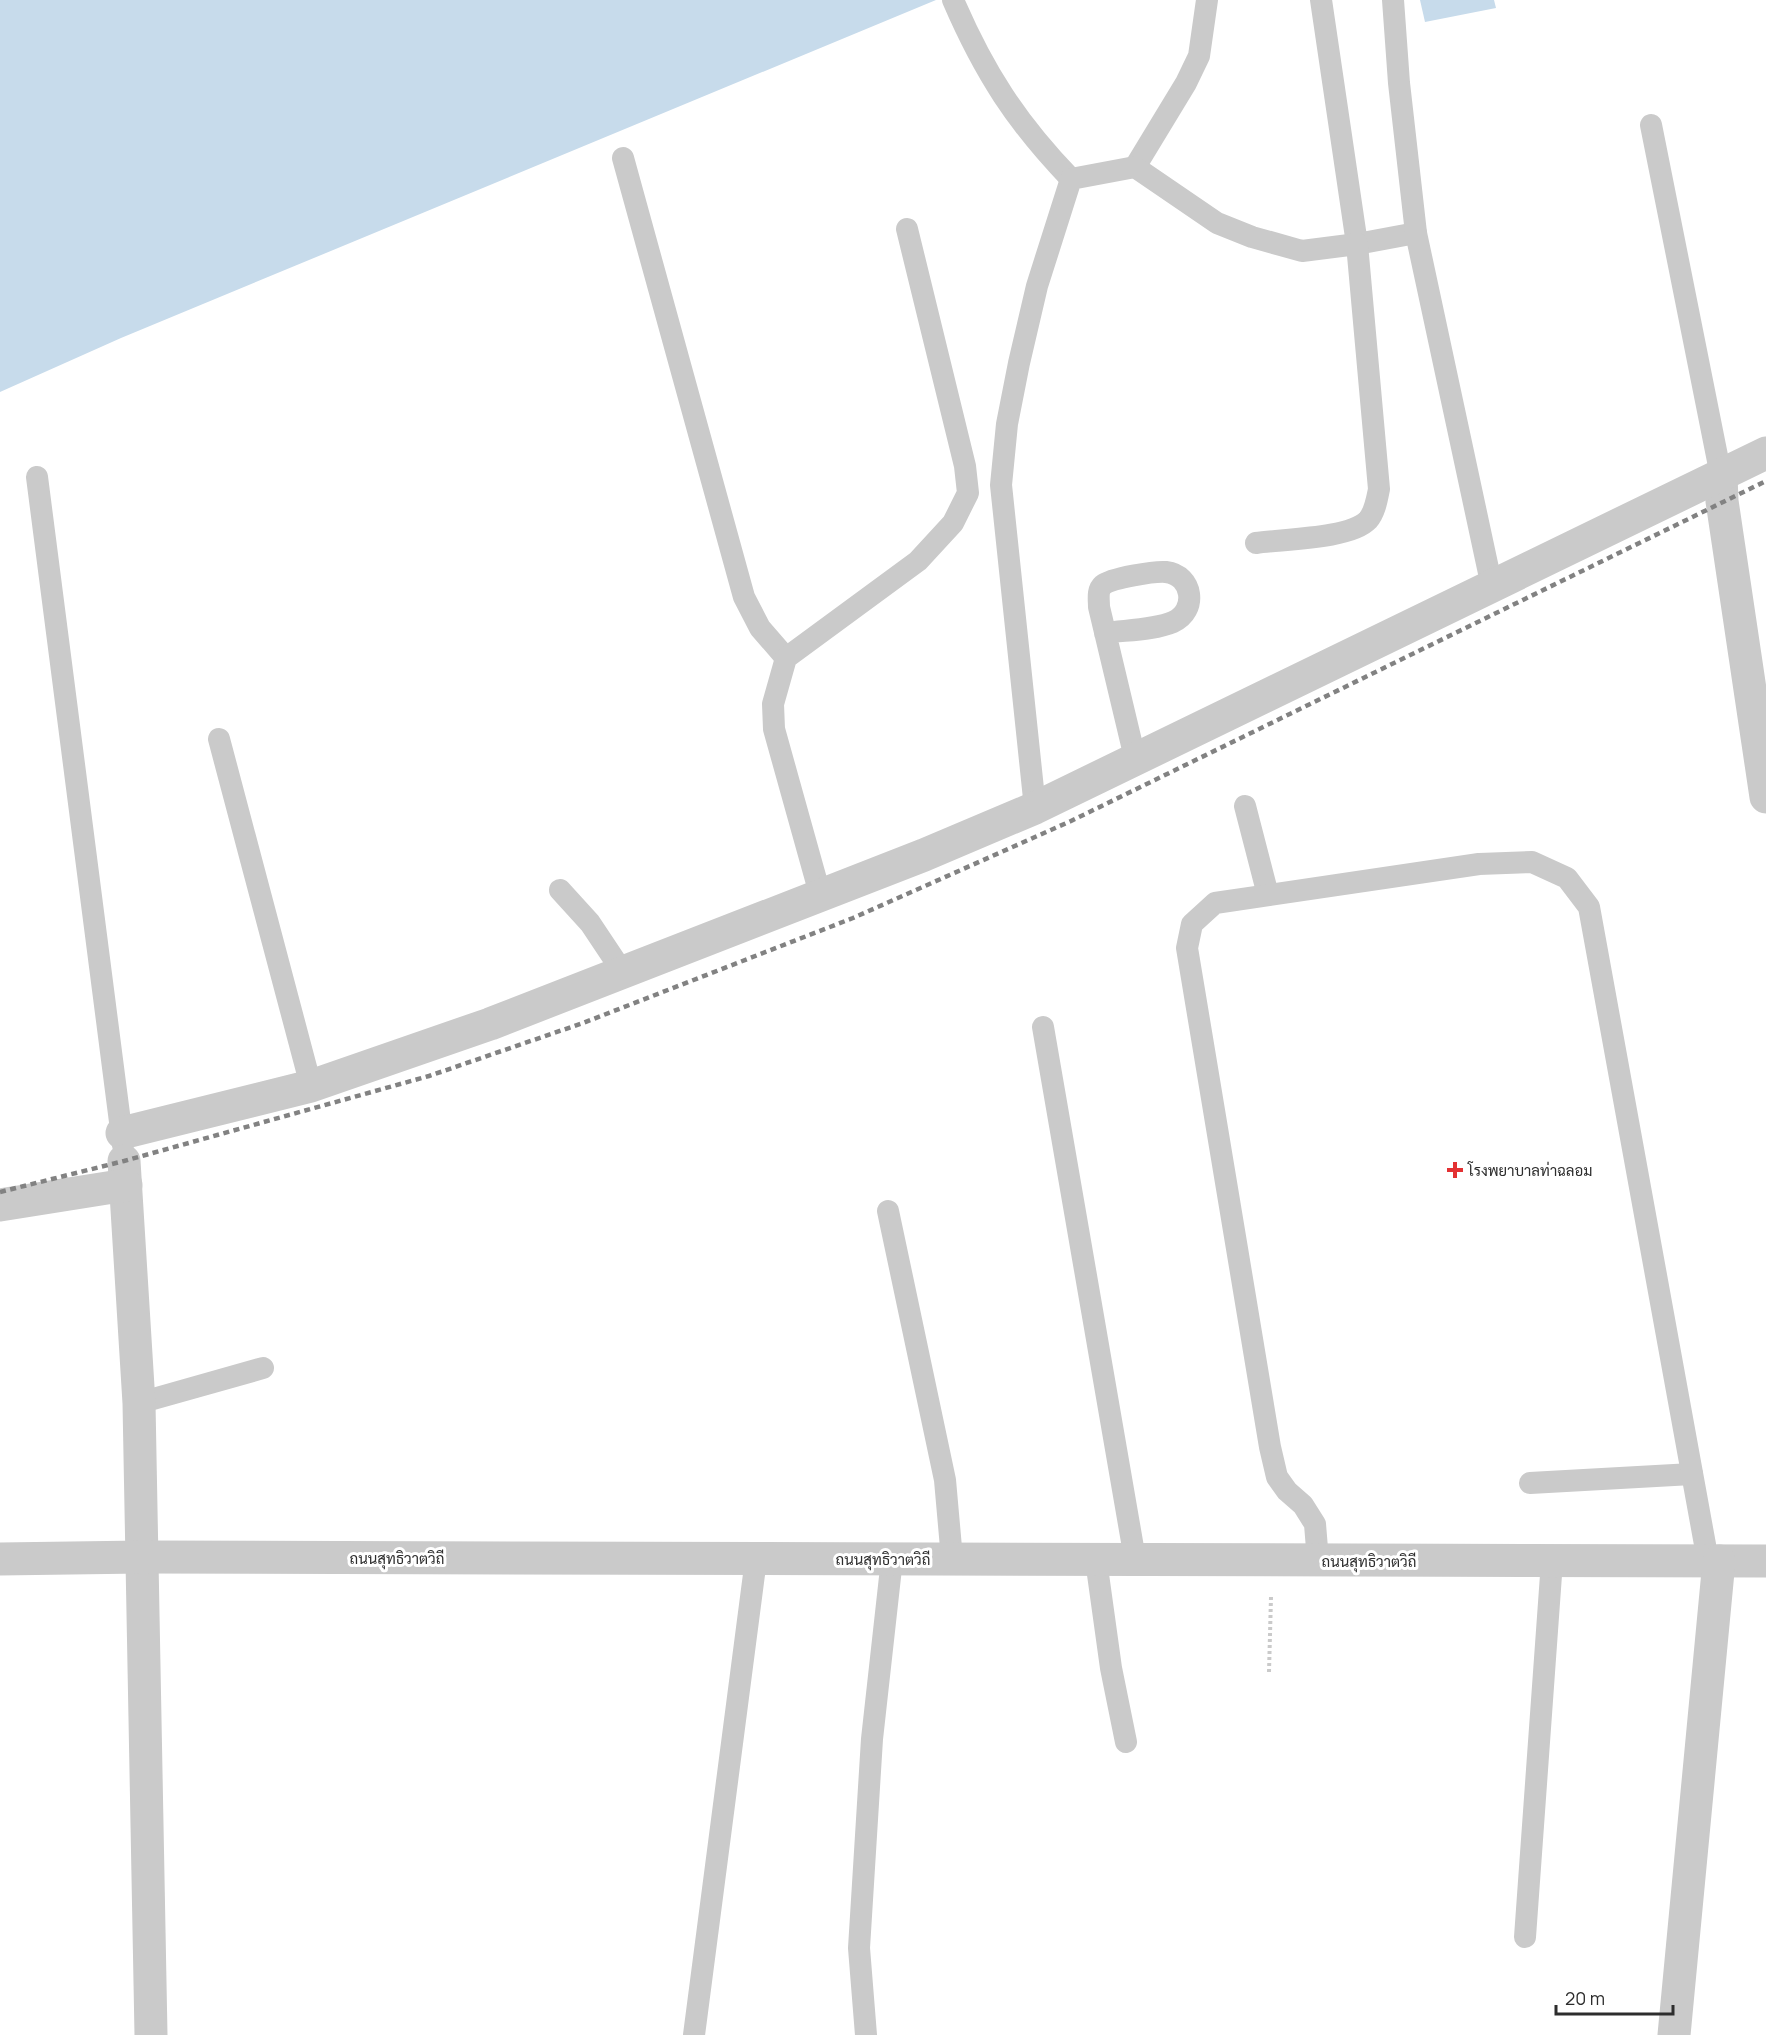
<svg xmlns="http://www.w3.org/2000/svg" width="1766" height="2035" font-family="Manrope,Sarabun,sans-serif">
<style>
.water{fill:#c7dbeb}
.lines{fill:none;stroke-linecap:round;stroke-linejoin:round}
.path{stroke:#cacaca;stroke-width:4;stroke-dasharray:3 3;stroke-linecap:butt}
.service{stroke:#cacaca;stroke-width:22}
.minor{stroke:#cacaca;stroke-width:33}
.rail{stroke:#828282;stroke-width:4.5;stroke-dasharray:6 4.5;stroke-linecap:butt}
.poi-dot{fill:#e33133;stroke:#fff;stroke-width:2}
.labels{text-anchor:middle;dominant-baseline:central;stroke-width:6;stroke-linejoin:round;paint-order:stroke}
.poi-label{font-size:15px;fill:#2d2d2d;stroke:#fff;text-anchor:start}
.street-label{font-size:15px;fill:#2d2d2d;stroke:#fff}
</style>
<rect width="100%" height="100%" fill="#fff"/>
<g class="water">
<path d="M0,0H936L121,338L0,392Z"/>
<path d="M1420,0H1494L1496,8L1425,22Z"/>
</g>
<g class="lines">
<path class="path" d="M1269,1672L1271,1597"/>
<g class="service">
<path d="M953,0C984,72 1016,122 1071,179"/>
<path d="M1321,0L1357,244L1416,233"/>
<path d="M1393,0L1399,83L1416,233L1492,587"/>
<path d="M1651,125L1721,476"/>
<path d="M623,158L744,597L760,628L786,658"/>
<path d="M1135,167L1186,83L1199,56L1207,0"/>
<path d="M37,477L123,1145"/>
<path d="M1105,633C1127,630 1154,630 1173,622C1198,611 1193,575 1166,572C1155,571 1111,578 1103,585C1097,590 1099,600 1099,607L1135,758"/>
<path d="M219,739L311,1086"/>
<path d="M1245,806L1268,895"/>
<path d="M1035,808L1001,485L1007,424L1019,363L1037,286L1071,179L1135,167L1217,223L1252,237L1302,251L1357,244L1379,489C1377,499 1375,512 1368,520C1350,539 1283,539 1256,543"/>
<path d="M560,890L590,923L624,974"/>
<path d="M820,894L774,729L773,704L786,658L918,561L953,523L968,493L965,466L907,229"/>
<path d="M1043,1027L1135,1559"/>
<path d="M888,1211L945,1480L952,1559"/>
<path d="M139,1403L263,1368"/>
<path d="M1530,1483L1692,1474"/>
<path d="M1096,1560L1111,1668L1126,1742"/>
<path d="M1318,1561L1315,1524L1303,1505L1287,1491L1277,1477L1270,1447L1187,948L1192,924L1215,903L1479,864L1532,862L1567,878L1589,907L1708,1561"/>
<path d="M1525,1937L1552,1561"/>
<path d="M694,2035L756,1559"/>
<path d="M866,2035L859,1948L872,1739L892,1559"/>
</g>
<g class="minor">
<path d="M1721,476L1722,501L1766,797"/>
<path d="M122,1133L311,1086L490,1024L924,855L1035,808L1766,453"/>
<path d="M124,1161L139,1403L151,2035"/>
<path d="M0,1205L126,1185"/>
<path d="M0,1559L142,1557L1766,1561"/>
<path d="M1674,2035L1719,1561"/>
</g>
<path class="rail" d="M0,1192L124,1161L429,1076L583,1023L853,918L1071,821L1766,481"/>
</g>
<path class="poi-dot" d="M1452 1161h6v6h6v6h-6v6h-6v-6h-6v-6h6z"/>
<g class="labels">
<g class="poi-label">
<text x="1468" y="1170">โรงพยาบาลท่าฉลอม</text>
</g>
<g class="street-label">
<text x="397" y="1558">ถนนสุทธิวาตวิถี</text>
<text x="883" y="1559">ถนนสุทธิวาตวิถี</text>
<text x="1369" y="1561">ถนนสุทธิวาตวิถี</text>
</g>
</g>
<path d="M1556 2005v9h117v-9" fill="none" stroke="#2d2d2d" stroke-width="3"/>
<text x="1565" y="2005" font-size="18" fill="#2d2d2d" stroke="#ffffff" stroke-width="4.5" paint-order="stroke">20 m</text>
</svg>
